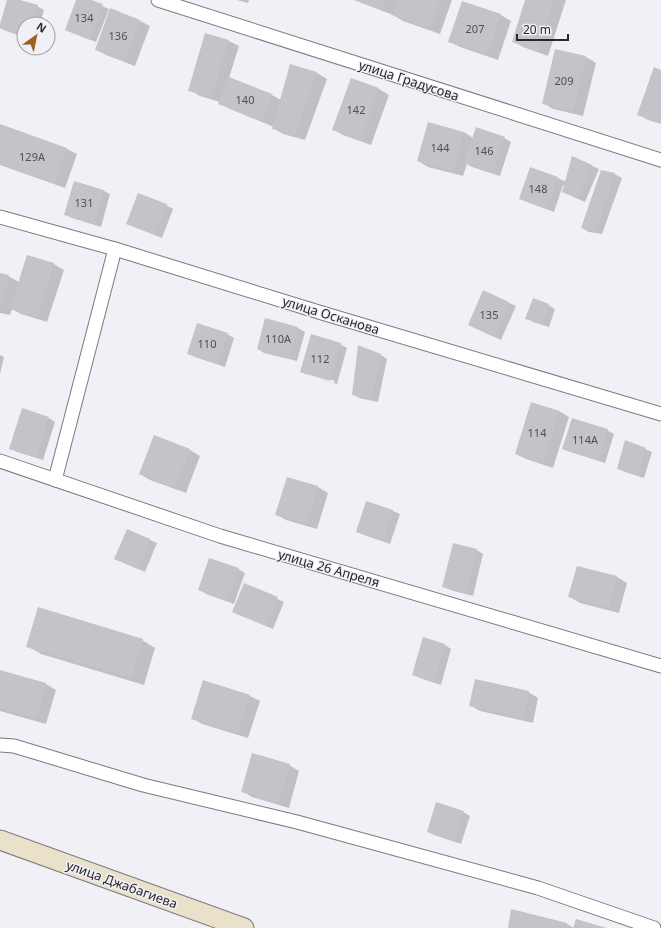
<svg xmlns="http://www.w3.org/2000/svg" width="661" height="928" font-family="'Noto Sans',sans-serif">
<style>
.shadow{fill:#0003}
.building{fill:#c4c3c9}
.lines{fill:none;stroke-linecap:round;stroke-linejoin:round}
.minor-casing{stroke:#7b7a7f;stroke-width:15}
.secondary-casing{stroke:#7b7a7f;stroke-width:21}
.minor{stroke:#fff;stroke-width:13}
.secondary{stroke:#eae1ca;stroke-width:19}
.labels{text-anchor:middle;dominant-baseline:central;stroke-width:3;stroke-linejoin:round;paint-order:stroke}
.number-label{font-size:11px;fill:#504f52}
.street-label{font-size:13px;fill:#29282b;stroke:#f1f0f6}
</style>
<rect width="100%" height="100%" fill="#f1f0f6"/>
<g class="shadow">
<path d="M8,0H17L37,6L44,10L40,24H24V37L6,31L0,28Z"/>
<path d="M77,0H88L109,9L96,42L66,30Z"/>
<path d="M237,0H249L248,3Z"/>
<path d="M354,0H452L440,34L403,21L393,15Z"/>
<path d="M526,0H566L548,56L523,47L513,41Z"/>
<path d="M462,2L501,15L511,21L498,60L460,47L450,42Z"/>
<path d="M111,10L140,21L150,26L135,66L106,55L96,49Z"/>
<path d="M229,41L239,46L229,78L272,95L281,100L291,66L317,73L327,79L305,140L283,134L273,128L274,127L230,109L220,104V102L200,96L190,90Z"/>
<path d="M586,57L596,63L583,116L553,109L543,103Z"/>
<path d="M661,71V124L648,120L638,114Z"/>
<path d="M351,79L379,89L389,95L371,145L343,135L333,129Z"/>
<path d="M0,125L67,149L77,154L65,188L0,165Z"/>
<path d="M464,132L473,138H504L511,142L500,176L472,167L467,164L463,176L428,167L418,161Z"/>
<path d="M572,157L599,169L585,202L570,195L565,185H563L554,212L527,202L520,198L558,178L566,182Z"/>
<path d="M602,171L615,174L622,178L602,234L589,232L582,228Z"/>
<path d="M104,191L110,194L101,227L72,218L65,214Z"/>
<path d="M166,205L173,209L162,238L127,224Z"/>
<path d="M27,256L54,264L64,270L47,322L21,314L12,309L10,315L0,313V274L8,276L19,282Z"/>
<path d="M484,292L516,306L501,340L469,325Z"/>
<path d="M548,305L555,309L549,327L533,322L527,318Z"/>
<path d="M265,320L298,328L305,332L297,361L264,353L258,349Z"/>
<path d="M227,334L234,338L225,367L195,357L188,353Z"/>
<path d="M340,344L347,348L337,384L307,376L334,383L335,381L307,373V375L301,372Z"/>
<path d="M0,355L4,357L0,374Z"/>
<path d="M381,355L387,359L378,402L359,398L353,394Z"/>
<path d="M532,403L559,411L569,417L553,468L526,459L516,454Z"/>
<path d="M49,418L55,422L43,460L17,452L10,448Z"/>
<path d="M607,430L614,434L605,463L570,452L563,449Z"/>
<path d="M626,441L652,452L644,478L625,472L618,468Z"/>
<path d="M190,450L200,456L186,493L150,480L140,474Z"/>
<path d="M287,478L318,487L328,493L317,529L286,520L276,514Z"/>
<path d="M367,502L393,511L400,514L390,544L364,535L357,531Z"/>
<path d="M127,530L157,543L145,572L115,559Z"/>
<path d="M454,544L477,550L483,554L473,596L450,590L443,586Z"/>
<path d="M578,567L617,577L627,583L619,613L580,603L570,597Z"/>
<path d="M238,569L245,573L234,604L206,594L200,590Z"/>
<path d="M244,584L284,602L273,629L233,612Z"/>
<path d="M424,639L445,645L451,649L441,685L420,678L413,674Z"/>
<path d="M142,640L155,648L144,685L41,654L28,646Z"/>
<path d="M0,671L46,684L56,690L46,724L0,711Z"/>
<path d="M203,681L250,696L260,701L248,738L202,724L192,718Z"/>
<path d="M528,692L538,698L533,723L480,711L470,705Z"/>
<path d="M289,765L299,771L289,808L252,797L242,791Z"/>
<path d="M463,812L470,816L461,844L434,835L428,831Z"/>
<path d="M512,910L567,924L574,928H509Z"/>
</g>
<g class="building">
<path d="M7,0H20L38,5L32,24H24V36L0,28V24Z"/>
<path d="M76,0H91L103,4L90,40L65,30Z"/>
<path d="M356,0H386L382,10Z"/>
<path d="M397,0H440L430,29L392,15Z"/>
<path d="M525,0H554L538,51L512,42Z"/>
<path d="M462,1L501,14L488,55L448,42Z"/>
<path d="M110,8L140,20L125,61L95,50Z"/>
<path d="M205,33L229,40L211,97L188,91Z"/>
<path d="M555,49L586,56L573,111L542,104Z"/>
<path d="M290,64L317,72L295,135L272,129Z"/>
<path d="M654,67L661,70V123L637,115Z"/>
<path d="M229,77L272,94L262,121L218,104Z"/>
<path d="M351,78L379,88L361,140L332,130Z"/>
<path d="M428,122L464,132L453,171L417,161Z"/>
<path d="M0,124L67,148L55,183L0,164Z"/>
<path d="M476,127L505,137L493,173L464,163Z"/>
<path d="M572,156L592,165L578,199L562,192Z"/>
<path d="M530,167L558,177L547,209L519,199Z"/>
<path d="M601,170L615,173L596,231L581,228Z"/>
<path d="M74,181L104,190L94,224L64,215Z"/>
<path d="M138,193L167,204L155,235L126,224Z"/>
<path d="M27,255L54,263L37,317L10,309Z"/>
<path d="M0,273L9,275L1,309H0Z"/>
<path d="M483,290L509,302L494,337L468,325Z"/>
<path d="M533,298L549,304L543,324L525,319Z"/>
<path d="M265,318L298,327L290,358L257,349Z"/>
<path d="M197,323L228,333L218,364L187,354Z"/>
<path d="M311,334L341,343L330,381L300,372Z"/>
<path d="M358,345L381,354L371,399L352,395Z"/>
<path d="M531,402L559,411L543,463L515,454Z"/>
<path d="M22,408L49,417L37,457L9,449Z"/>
<path d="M572,418L608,429L598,460L562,449Z"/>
<path d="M154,435L190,449L175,488L139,474Z"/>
<path d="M625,440L646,448L637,475L617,469Z"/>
<path d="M287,477L318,486L307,524L275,515Z"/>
<path d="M366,501L393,510L383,541L356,532Z"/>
<path d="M127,529L150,539L138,569L114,559Z"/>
<path d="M453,543L477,549L466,593L442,587Z"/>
<path d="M209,558L239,568L227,601L198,590Z"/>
<path d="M577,566L617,576L609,608L568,597Z"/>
<path d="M244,583L278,597L266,626L232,612Z"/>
<path d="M38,607L143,639L131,678L26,647Z"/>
<path d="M423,637L445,644L434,682L412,675Z"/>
<path d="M0,670L46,683L36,719L0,709Z"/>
<path d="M475,679L529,691L523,718L469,706Z"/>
<path d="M203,680L250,695L238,733L191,719Z"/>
<path d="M252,753L290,764L279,803L241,792Z"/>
<path d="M436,802L464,811L454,841L427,832Z"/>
<path d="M511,909L567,923L565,928H508Z"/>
<path d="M576,919L607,928H573Z"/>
</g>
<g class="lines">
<g class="minor-casing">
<g id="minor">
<path d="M158,0L661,160"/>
<path d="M0,217L115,249L322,313L661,414"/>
<path d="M0,461L220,536L661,666"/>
<path d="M55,480L115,249"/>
<path d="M0,745L14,746L143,785L297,822L538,888L654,928"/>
</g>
</g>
<g class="secondary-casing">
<path id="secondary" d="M0,840L244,928"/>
</g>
<use href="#minor" class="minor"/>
<use href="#secondary" class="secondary"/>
</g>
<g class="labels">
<g class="number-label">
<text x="84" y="17">134</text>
<text x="475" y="28">207</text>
<text x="118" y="35">136</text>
<text x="564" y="80">209</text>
<text x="245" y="99">140</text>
<text x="356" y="109">142</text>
<text x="440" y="147">144</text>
<text x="484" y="150">146</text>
<text x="32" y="156">129А</text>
<text x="538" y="188">148</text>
<text x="84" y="202">131</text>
<text x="489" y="314">135</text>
<text x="278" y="338">110А</text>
<text x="207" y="343">110</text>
<text x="320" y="358">112</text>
<text x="537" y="432">114</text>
<text x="585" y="439">114А</text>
</g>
<g class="street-label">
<text transform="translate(409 80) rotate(18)">улица Градусова</text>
<text transform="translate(331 315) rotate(17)">улица Осканова</text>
<text transform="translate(329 568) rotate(16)">улица 26 Апреля</text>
<text transform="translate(122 884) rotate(20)">улица Джабагиева</text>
</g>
</g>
<g transform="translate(36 36) rotate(33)"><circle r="19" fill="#f1f0f6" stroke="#a1a0a5"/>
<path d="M0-3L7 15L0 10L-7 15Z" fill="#9d6024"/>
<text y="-6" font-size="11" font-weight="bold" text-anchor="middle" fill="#29282b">N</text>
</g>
<path d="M517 34v6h51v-6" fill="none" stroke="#29282b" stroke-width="2"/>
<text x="523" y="34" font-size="12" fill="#29282b" stroke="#f1f0f6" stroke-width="3" paint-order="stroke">20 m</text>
</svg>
